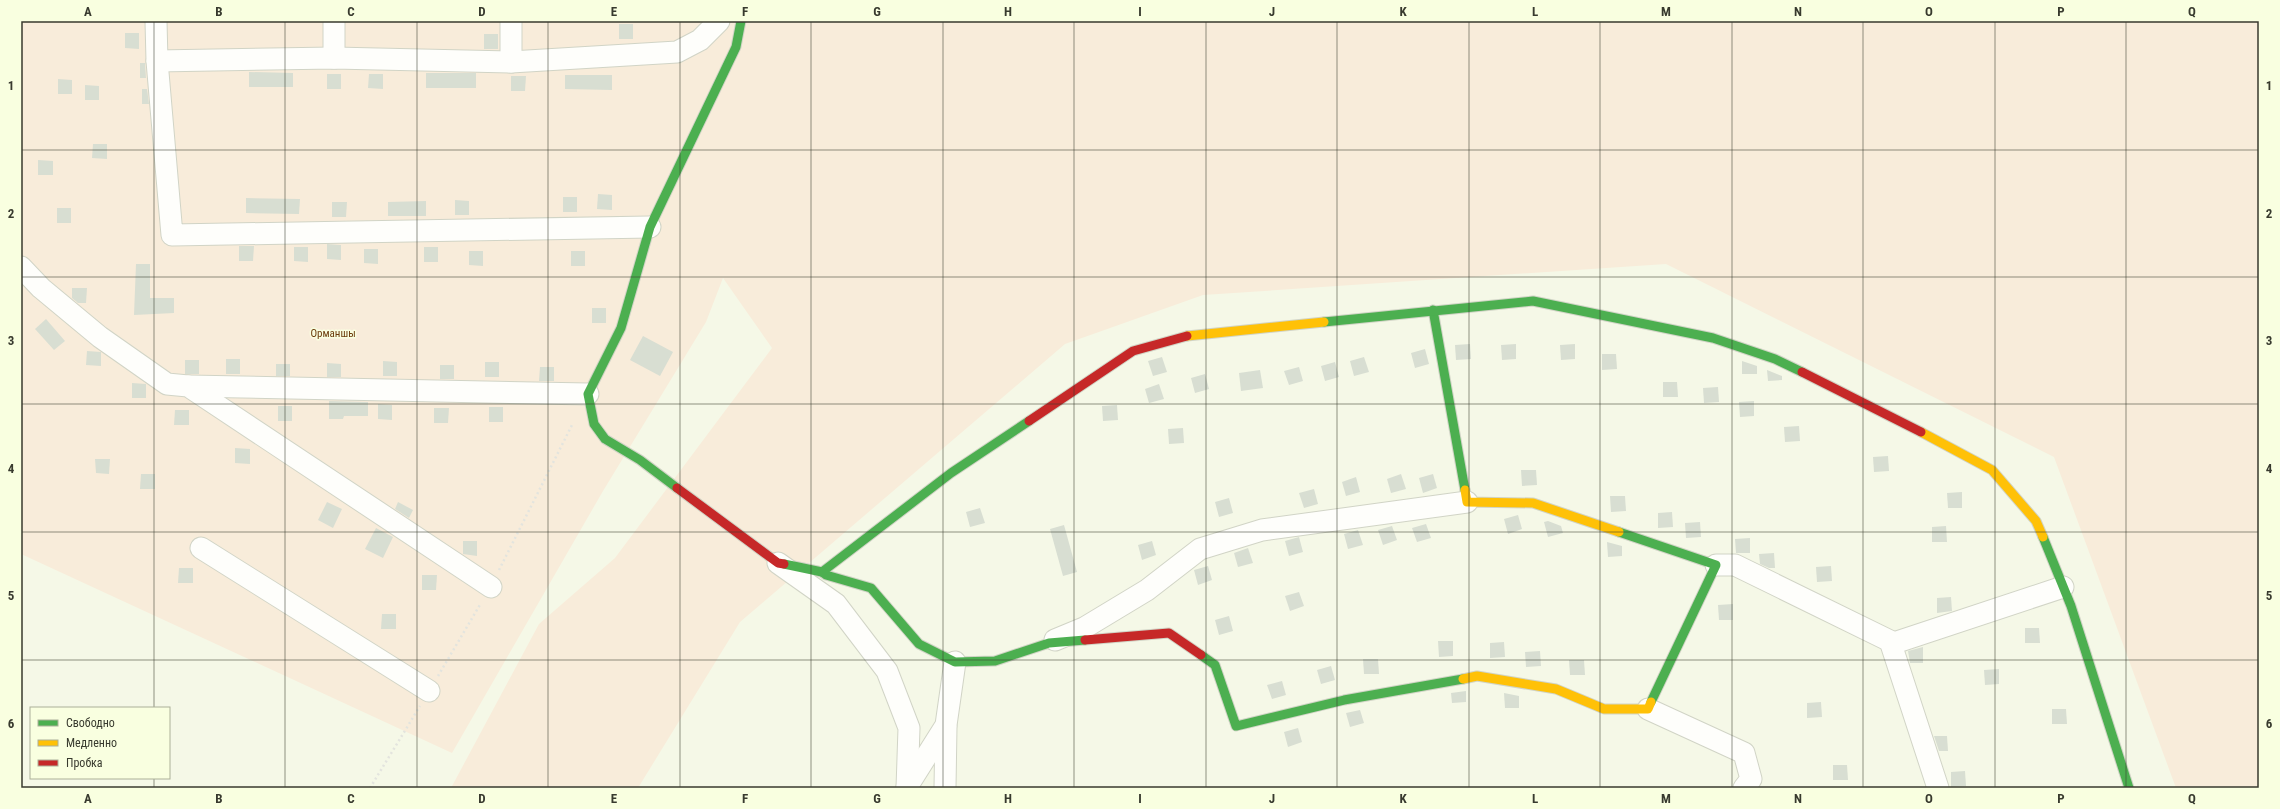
<svg xmlns="http://www.w3.org/2000/svg" width="2280" height="809" font-family="'Roboto Condensed',sans-serif">
<style>
.green{fill:#f8ecda}
.building{fill:#d8ded2}
.lines{fill:none;stroke-linecap:round;stroke-linejoin:round}
.street-casing{stroke:#d1d4c6;stroke-width:23}
.fast-casing{stroke:#d1d4c6;stroke-width:11}
.slow-casing{stroke:#d1d4c6;stroke-width:11}
.jam-casing{stroke:#d1d4c6;stroke-width:11}
.path{stroke:#e3e4de;stroke-width:2.5;stroke-dasharray:2 3;stroke-linecap:butt}
.street{stroke:#fefefb;stroke-width:21}
.fast{stroke:#4caf50;stroke-width:9}
.slow{stroke:#ffc107;stroke-width:9}
.jam{stroke:#c62828;stroke-width:9}
.grid{fill:none;stroke:#383a2e;stroke-width:1;stroke-opacity:0.55}
.labels{text-anchor:middle;dominant-baseline:central;stroke-width:3;stroke-linejoin:round;paint-order:stroke}
.park-label{font-size:11px;fill:#6b3b0a;stroke:#f9ffe0}
.neatline{fill:none;stroke:#383a2e;stroke-width:1.5}
.grid-label{font-size:13px;text-anchor:middle;font-weight:bold;fill:#383a2e}
</style>
<rect width="100%" height="100%" fill="#f5f8e7"/>
<path class="green" d="M21,21H2259V788H2176L2054,457L1666,264L1203,295L1065,344L740,622L638,788H451L539,624L615,558L772,348L723,278L706,322L603,491L452,753L21,554Z"/>
<g class="building">
<rect x="619" y="24" width="14" height="15"/>
<path d="M125,33H139V49L125,48Z"/>
<rect x="484" y="34" width="14" height="15"/>
<path d="M140,63H145L146,78H140Z"/>
<path d="M249,72L293,73V87H249Z"/>
<rect x="426" y="73" width="50" height="15"/>
<rect x="327" y="74" width="14" height="15"/>
<path d="M369,74H383V89L368,88Z"/>
<path d="M565,75H612V90L565,89Z"/>
<path d="M511,76H526L525,91H511Z"/>
<path d="M58,79L72,80V94H58Z"/>
<path d="M85,85L99,86V100H85Z"/>
<path d="M142,89H147L149,104H142Z"/>
<path d="M93,144H107V159L92,158Z"/>
<path d="M38,160L53,161V175H38Z"/>
<path d="M598,194L612,195V210L597,209Z"/>
<rect x="563" y="197" width="14" height="15"/>
<path d="M246,198L300,199L299,214L246,213Z"/>
<path d="M455,200L469,201V215H455Z"/>
<path d="M426,201V216H388V202Z"/>
<path d="M332,202H347L346,217H332Z"/>
<rect x="57" y="208" width="14" height="15"/>
<path d="M327,244L341,245V260L327,259Z"/>
<path d="M239,246H254L253,261H239Z"/>
<path d="M294,247H308V262L294,261Z"/>
<rect x="424" y="247" width="14" height="15"/>
<path d="M364,249H378V264L364,263Z"/>
<path d="M469,251H483V266L469,265Z"/>
<rect x="571" y="251" width="14" height="15"/>
<path d="M136,264H150V298H174V313L134,315Z"/>
<path d="M72,288H87L86,303H78L72,298Z"/>
<rect x="592" y="308" width="14" height="15"/>
<path d="M46,319L65,341L54,350L35,329Z"/>
<path d="M643,336L673,352L660,376L630,360Z"/>
<path d="M1470,344L1471,359L1456,360L1455,345Z"/>
<path d="M1516,344V359L1502,360L1501,345Z"/>
<path d="M1575,344V359L1561,360L1560,345Z"/>
<path d="M1425,349L1429,364L1415,368L1411,353Z"/>
<path d="M87,351L101,352V366L86,365Z"/>
<path d="M1602,354H1616L1617,369L1602,370Z"/>
<path d="M1162,357L1167,372L1153,376L1148,361Z"/>
<path d="M1364,357L1369,372L1354,376L1350,361Z"/>
<rect x="226" y="359" width="14" height="15"/>
<rect x="185" y="360" width="14" height="14"/>
<path d="M383,361L397,362V376H383Z"/>
<path d="M1742,361L1757,366V374H1742Z"/>
<rect x="485" y="362" width="14" height="15"/>
<path d="M1335,362L1339,377L1325,381L1321,366Z"/>
<path d="M327,363L341,364V377H327Z"/>
<rect x="276" y="364" width="14" height="12"/>
<rect x="440" y="365" width="14" height="14"/>
<path d="M540,367H554V381H539Z"/>
<path d="M1299,367L1303,381L1289,385L1284,371Z"/>
<path d="M1260,370L1263,388L1241,391L1239,373Z"/>
<path d="M1767,370L1782,376V380L1768,381Z"/>
<path d="M1205,374L1209,389L1195,393L1191,378Z"/>
<path d="M1663,382H1677L1678,397H1663Z"/>
<path d="M132,383L146,384V398H132Z"/>
<path d="M1159,384L1164,399L1149,403L1145,389Z"/>
<path d="M1718,387L1719,402L1704,403L1703,388Z"/>
<path d="M329,401L368,402V416H344L343,419H329Z"/>
<path d="M1754,401V416L1740,417L1739,402Z"/>
<path d="M378,404L392,405V420L378,419Z"/>
<path d="M1117,405L1118,420L1103,421L1102,406Z"/>
<rect x="278" y="406" width="14" height="15"/>
<rect x="489" y="407" width="14" height="15"/>
<path d="M434,408H449L448,423H434Z"/>
<path d="M175,410H189V425H174Z"/>
<path d="M1799,426L1800,441L1785,442L1784,427Z"/>
<path d="M1183,428L1184,443L1169,444L1168,429Z"/>
<path d="M235,448L250,449V464L235,463Z"/>
<path d="M1888,456L1889,471L1874,472L1873,457Z"/>
<path d="M95,459H110L109,474L96,473Z"/>
<path d="M1521,470H1536L1537,485L1522,486Z"/>
<path d="M141,474H155V489H140Z"/>
<path d="M1401,474L1406,489L1391,493L1387,479Z"/>
<path d="M1433,474L1437,488L1423,493L1419,478Z"/>
<path d="M1356,477L1360,492L1346,496L1342,482Z"/>
<path d="M1314,489L1318,504L1304,508L1299,493Z"/>
<path d="M1962,492V508H1948L1947,493Z"/>
<path d="M1610,496H1625L1626,511L1611,512Z"/>
<path d="M1229,498L1233,513L1219,517L1215,502Z"/>
<path d="M327,502L342,509L333,528L318,520Z"/>
<path d="M398,502L413,510L409,518L395,509Z"/>
<path d="M980,508L985,523L970,527L966,512Z"/>
<path d="M1672,512L1673,527L1658,528V513Z"/>
<path d="M1518,515L1522,529L1508,534L1504,519Z"/>
<path d="M1548,521L1561,526L1563,533L1548,537L1544,522Z"/>
<path d="M1700,522L1701,537L1686,538L1685,523Z"/>
<path d="M1426,524L1431,538L1417,542L1412,528Z"/>
<path d="M1064,525L1077,572L1063,576L1050,529Z"/>
<path d="M1392,526L1397,540L1383,545L1378,530Z"/>
<path d="M1946,526L1947,542H1932V527Z"/>
<path d="M376,528L393,537L383,558L365,549Z"/>
<path d="M1358,530L1363,545L1348,549L1344,534Z"/>
<path d="M1299,537L1303,552L1289,556L1285,541Z"/>
<path d="M1750,538V553H1736L1735,539Z"/>
<path d="M463,541H477V556L463,554Z"/>
<path d="M1152,541L1156,555L1142,560L1138,545Z"/>
<path d="M1607,542L1622,546V556L1608,557Z"/>
<path d="M1248,548L1253,563L1238,567L1234,553Z"/>
<path d="M1774,553L1775,568H1769L1760,564L1759,554Z"/>
<path d="M1208,566L1212,580L1198,585L1194,570Z"/>
<path d="M1831,566L1832,581L1817,582L1816,567Z"/>
<path d="M179,568H193V583H178Z"/>
<path d="M422,575H437L436,590H422Z"/>
<path d="M1299,592L1304,606L1290,611L1285,596Z"/>
<path d="M1951,597L1952,611L1937,613V598Z"/>
<path d="M1733,604V620H1719L1718,605Z"/>
<path d="M382,614H396V629H381Z"/>
<path d="M1229,616L1233,631L1219,635L1215,620Z"/>
<path d="M2025,628H2039L2040,643H2025Z"/>
<path d="M1438,641H1453V656L1439,657Z"/>
<path d="M1504,642L1505,657L1490,658V643Z"/>
<path d="M1923,647V663H1910L1908,651Z"/>
<path d="M1540,651L1541,666L1526,667L1525,652Z"/>
<path d="M1363,659H1378L1379,674H1364Z"/>
<path d="M1569,660H1584L1585,675H1570Z"/>
<path d="M1331,666L1335,680L1321,684L1317,670Z"/>
<path d="M1999,669V684L1985,685L1984,670Z"/>
<path d="M1282,681L1286,695L1272,699L1267,685Z"/>
<path d="M1466,691V702L1452,703L1451,693Z"/>
<path d="M1504,693L1519,696V708H1505Z"/>
<path d="M1821,702L1822,717L1807,718V703Z"/>
<path d="M2052,709H2066L2067,724H2052Z"/>
<path d="M1360,710L1364,723L1350,727L1346,713Z"/>
<path d="M1298,728L1302,742L1288,747L1284,732Z"/>
<path d="M1934,736H1947L1948,751H1939Z"/>
<path d="M1833,765H1847L1848,780H1833Z"/>
<path d="M1965,771L1966,786L1951,787V772Z"/>
</g>
<g class="lines">
<g class="street-casing">
<g id="street">
<path d="M156,21L157,61L172,235L650,227"/>
<path d="M511,21V62"/>
<path d="M334,58V21"/>
<path d="M157,61L334,58L511,62L677,52L700,40L719,21"/>
<path d="M21,267L41,288L100,337L167,384L188,386L491,587"/>
<path d="M188,386L588,394"/>
<path d="M201,548L429,691"/>
<path d="M778,563L836,604L887,671L909,728L907,788"/>
<path d="M1716,565H1735L1890,641L1938,788"/>
<path d="M1055,640L1084,628L1147,590L1200,549L1262,530L1467,502"/>
<path d="M1891,644L2063,587"/>
<path d="M1648,709L1744,753L1751,779L1744,788"/>
<path d="M907,787L946,725L955,662"/>
<path d="M945,788L946,727"/>
</g>
</g>
<g class="fast-casing">
<g id="fast">
<path d="M1433,310L1465,490"/>
<path d="M1324,322L1533,301L1713,338L1775,359L1802,372"/>
<path d="M677,488L640,460L605,439L594,424L588,394L621,328L650,227L736,47L741,21"/>
<path d="M1619,532L1716,565L1651,702"/>
<path d="M2043,537L2071,606L2129,788"/>
<path d="M784,564L822,572L951,473L1029,421"/>
<path d="M822,572L826,575L871,588L919,644L955,662L995,661L1049,643L1085,640"/>
<path d="M1201,655L1215,665L1236,726L1344,700L1463,679"/>
</g>
</g>
<g class="slow-casing">
<g id="slow">
<path d="M1187,336L1324,322"/>
<path d="M1921,432L1992,470L2036,521L2043,537"/>
<path d="M1465,490L1467,502L1533,503L1619,532"/>
<path d="M1463,679L1477,676L1556,689L1604,709H1648L1651,702"/>
</g>
</g>
<g class="jam-casing">
<g id="jam">
<path d="M1802,372L1921,432"/>
<path d="M1029,421L1133,351L1187,336"/>
<path d="M677,488L778,563L784,564"/>
<path d="M1085,640L1169,633L1201,655"/>
</g>
</g>
<g class="path">
<path d="M499,570L573,423"/>
<path d="M438,676L481,603"/>
<path d="M370,788L420,706"/>
</g>
<use href="#street" class="street"/>
<use href="#fast" class="fast"/>
<use href="#slow" class="slow"/>
<use href="#jam" class="jam"/>
</g>
<path class="grid" d="M154,21V708M285,21V788M417,21V788M548,21V788M680,21V788M811,21V788M943,21V788M1074,21V788M1206,21V788M1337,21V788M1469,21V788M1600,21V788M1732,21V788M1863,21V788M1995,21V788M2126,21V788M21,150H2259M21,277H2259M21,404H2259M21,532H2259M21,660H2259M154,778V788"/>
<g class="labels">
<g class="park-label">
<text x="333" y="333">Орманшы</text>
</g>
</g>
<rect width="2280" height="809" fill="none" stroke="#f9ffe0" stroke-width="44"/>
<rect x="30" y="707" width="140" height="72" fill="#f9ffe0" stroke="#acb099"/>
<rect x="38" y="720" width="20" height="6" fill="#4caf50" stroke="#acb099"/>
<text x="66" y="727" font-size="12" fill="#383a2e">Свободно</text>
<rect x="38" y="740" width="20" height="6" fill="#ffc107" stroke="#acb099"/>
<text x="66" y="747" font-size="12" fill="#383a2e">Медленно</text>
<rect x="38" y="760" width="20" height="6" fill="#c62828" stroke="#acb099"/>
<text x="66" y="767" font-size="12" fill="#383a2e">Пробка</text>
<rect x="22" y="22" width="2236" height="765" class="neatline"/>
<g class="grid-label">
<text x="88" y="16">A</text>
<text x="219" y="16">B</text>
<text x="351" y="16">C</text>
<text x="482" y="16">D</text>
<text x="614" y="16">E</text>
<text x="745" y="16">F</text>
<text x="877" y="16">G</text>
<text x="1008" y="16">H</text>
<text x="1140" y="16">I</text>
<text x="1272" y="16">J</text>
<text x="1403" y="16">K</text>
<text x="1535" y="16">L</text>
<text x="1666" y="16">M</text>
<text x="1798" y="16">N</text>
<text x="1929" y="16">O</text>
<text x="2061" y="16">P</text>
<text x="2192" y="16">Q</text>
<text x="11" y="90">1</text>
<text x="2269" y="90">1</text>
<text x="11" y="218">2</text>
<text x="2269" y="218">2</text>
<text x="11" y="345">3</text>
<text x="2269" y="345">3</text>
<text x="11" y="473">4</text>
<text x="2269" y="473">4</text>
<text x="11" y="600">5</text>
<text x="2269" y="600">5</text>
<text x="11" y="728">6</text>
<text x="2269" y="728">6</text>
<text x="88" y="803">A</text>
<text x="219" y="803">B</text>
<text x="351" y="803">C</text>
<text x="482" y="803">D</text>
<text x="614" y="803">E</text>
<text x="745" y="803">F</text>
<text x="877" y="803">G</text>
<text x="1008" y="803">H</text>
<text x="1140" y="803">I</text>
<text x="1272" y="803">J</text>
<text x="1403" y="803">K</text>
<text x="1535" y="803">L</text>
<text x="1666" y="803">M</text>
<text x="1798" y="803">N</text>
<text x="1929" y="803">O</text>
<text x="2061" y="803">P</text>
<text x="2192" y="803">Q</text>
</g>
</svg>
